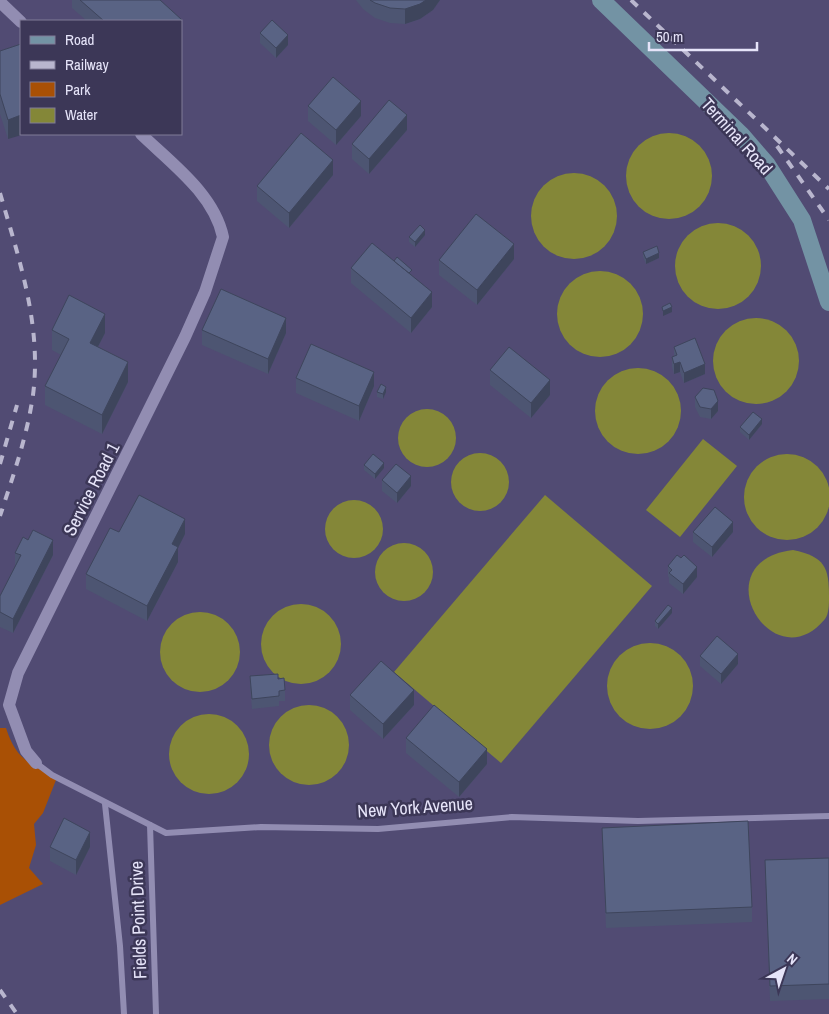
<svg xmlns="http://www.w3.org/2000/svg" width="829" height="1014" font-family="'Archivo Narrow',sans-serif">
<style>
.built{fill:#514b73;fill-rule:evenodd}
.green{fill:#a95005}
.water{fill:#848738}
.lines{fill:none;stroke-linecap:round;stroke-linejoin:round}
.lane{stroke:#928db2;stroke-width:6}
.street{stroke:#928db2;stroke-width:12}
.secondary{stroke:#7393a4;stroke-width:18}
.rail{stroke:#b9b6ce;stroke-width:4;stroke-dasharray:9 9;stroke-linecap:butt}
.wall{fill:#4d5572}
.shaded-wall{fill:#3e455c}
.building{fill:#596384;stroke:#3e455c}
.labels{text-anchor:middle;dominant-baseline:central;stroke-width:5;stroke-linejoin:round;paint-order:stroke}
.street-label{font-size:18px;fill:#e6e4f9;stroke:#3c3757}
</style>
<rect width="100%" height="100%" fill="#474262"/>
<path class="built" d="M0,0H829V1014H0ZM21,21H181V134H21Z"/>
<path class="green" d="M0,728H6C17,762 30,761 56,780L43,813L34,824L36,845L29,868L43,884L0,905Z"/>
<g class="water">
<circle cx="669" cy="176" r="43"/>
<circle cx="574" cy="216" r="43"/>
<circle cx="718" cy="266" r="43"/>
<circle cx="600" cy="314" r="43"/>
<circle cx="756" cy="361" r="43"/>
<circle cx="638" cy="411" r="43"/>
<circle cx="427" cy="438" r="29"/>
<path d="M703,439L737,466L680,537L646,510Z"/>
<circle cx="480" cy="482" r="29"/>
<circle cx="787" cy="497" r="43"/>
<path d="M545,495L652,586L501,763L394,672Z"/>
<circle cx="354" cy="529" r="29"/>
<circle cx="404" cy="572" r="29"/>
<path d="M793,550C825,557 829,567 829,597C829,605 829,613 825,619C772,683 701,561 793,550Z"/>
<circle cx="301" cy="644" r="40"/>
<circle cx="200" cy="652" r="40"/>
<circle cx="650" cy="686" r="43"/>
<circle cx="309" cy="745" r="40"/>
<circle cx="209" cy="754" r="40"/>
</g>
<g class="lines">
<g class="lane">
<path d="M36,763L52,775L166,833L261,827L378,829L512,817L638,821L829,816"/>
<path d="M105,804L120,946L124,1014"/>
<path d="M150,825L156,1014"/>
</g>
<g class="street">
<path d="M0,2L21,22"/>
<path d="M36,763L26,751L9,705L18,673L185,337L205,292L223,237C214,194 171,163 141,134"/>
</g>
<path class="secondary" d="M601,0L741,135L767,165L802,220L829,302"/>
<g class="rail">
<path d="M631,0L829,189"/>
<path d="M777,146L829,220"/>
<path d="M0,193C19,259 42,325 33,395C27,437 13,476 0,516"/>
<path d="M0,464L17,405"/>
<path d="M0,990L17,1014"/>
</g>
</g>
<g class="wall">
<path d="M72,0H160L182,20V35L181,36V21H87L72,8Z"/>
<path d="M356,0H440L433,10L420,19L405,24L390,23L375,18L363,9Z"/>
<path d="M260,33L288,45L276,58L260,43Z"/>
<path d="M21,44L8,139L0,114V51Z"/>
<path d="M308,106L361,116L336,145L308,121Z"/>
<path d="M407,130L369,174L352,159V144Z"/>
<path d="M333,175L289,228L257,201V186Z"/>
<path d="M425,235L415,247L409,242V237Z"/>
<path d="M643,252L659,258L646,264L643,257Z"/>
<path d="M514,259L477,305L439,275V260Z"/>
<path d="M394,261L412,275L411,276L432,307L411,333L351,283V268L394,262Z"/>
<path d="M52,330L105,333L98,347L128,382L102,434L45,405V386L61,355L52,350Z"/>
<path d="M202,330L286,333L268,374L202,345Z"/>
<path d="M674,347L705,374L684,383L680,372L674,374L672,367V357H674Z"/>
<path d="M490,370L550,395L531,418L490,385Z"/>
<path d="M296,378L374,386L359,421L296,393Z"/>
<path d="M377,392H386L383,399L377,397Z"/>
<path d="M695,397L718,411L711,419L700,417L695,407Z"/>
<path d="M762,424L749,440L740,432V427Z"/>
<path d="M364,465L384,468L375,479L364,470Z"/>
<path d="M382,480L411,486L397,503L382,491Z"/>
<path d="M119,532L185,534L178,548V562L147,621L86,589V574Z"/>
<path d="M693,532H733L712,557L693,542Z"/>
<path d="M28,540L53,555L13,633L0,627V596L15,566V553Z"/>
<path d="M681,558L697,577L683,594L669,583V578L668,576V566Z"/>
<path d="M672,613L658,629L655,626V621Z"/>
<path d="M700,656L738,664L721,684L700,666Z"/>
<path d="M250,676L278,679L285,690V701H279V706L252,709L250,686Z"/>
<path d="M350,695L414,705L383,739L350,710Z"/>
<path d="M406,738L487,764L459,797L406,753Z"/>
<path d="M602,828L752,907V922L606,928Z"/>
<path d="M50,847H90L76,875L50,861Z"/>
<path d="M829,858V999L770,1001L765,860Z"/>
</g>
<g class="shaded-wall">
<path d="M426,0H440L433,10L420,19L405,24V9Z"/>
<path d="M182,20V35L181,36V21Z"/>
<path d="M288,35V45L276,58V48Z"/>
<path d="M361,101V116L336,145V130Z"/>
<path d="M21,115V134H25L8,139V120Z"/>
<path d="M407,115V130L369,174V159Z"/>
<path d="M333,160V175L289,228V213Z"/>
<path d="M425,230V235L415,247V242Z"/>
<path d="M514,244V259L477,305V290Z"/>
<path d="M659,253V258L646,264V259Z"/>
<path d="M432,292V307L411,333V318Z"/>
<path d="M672,307V312L663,316V311Z"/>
<path d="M105,314V333L90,362V343Z"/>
<path d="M286,318V333L268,374V359Z"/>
<path d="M128,362V382L102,434V415Z"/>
<path d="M680,362V372L674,374V364Z"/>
<path d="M705,364V374L684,383V373Z"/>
<path d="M374,372V386L359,421V406Z"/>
<path d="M550,380V395L531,418V403Z"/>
<path d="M386,387V392L383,399V394Z"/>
<path d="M718,401V411L711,419V409Z"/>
<path d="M762,419V424L749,440V435Z"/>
<path d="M384,463V468L375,479V474Z"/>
<path d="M411,476V486L397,503V493Z"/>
<path d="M185,519V534L178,548V562L147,621V606L172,544Z"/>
<path d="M733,522V532L712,557V547Z"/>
<path d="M53,540V555L13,633V619Z"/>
<path d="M697,567V577L683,594V584Z"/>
<path d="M672,608V613L658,629V624Z"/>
<path d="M738,654V664L721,684V674Z"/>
<path d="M414,690V705L383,739V724Z"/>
<path d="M487,749V764L459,797V782Z"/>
<path d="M90,832V847L76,875V860Z"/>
</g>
<g class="building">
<path d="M80,0H160L182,20L181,21H104Z"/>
<path d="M370,0H426L420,4L405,9L390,8L375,3Z"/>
<path d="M272,20L288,35L276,48L260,33Z"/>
<path d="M21,44V115L8,120L0,94V51Z"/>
<path d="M333,77L361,101L336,130L308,106Z"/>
<path d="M389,100L407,115L369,159L352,144Z"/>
<path d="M301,133L333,160L289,213L257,186Z"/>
<path d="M476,214L514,244L477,290L439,260Z"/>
<path d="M420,225L425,230L415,242L409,237Z"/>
<path d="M372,243L432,292L411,318L351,268Z"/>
<path d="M657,246L659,253L646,259L643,252Z"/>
<path d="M397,257L412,270L409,273L394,261Z"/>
<path d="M221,289L286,318L268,359L202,330Z"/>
<path d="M69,295L105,314L90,343L128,362L102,415L45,386L69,339L52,330Z"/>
<path d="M670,303L672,307L663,311L662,307Z"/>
<path d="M695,338L705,364L684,373L680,362L674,364L672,357L677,355L674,347Z"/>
<path d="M311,344L374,372L359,406L296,378Z"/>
<path d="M509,347L550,380L531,403L490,370Z"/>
<path d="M381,384L386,387L383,394L377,392Z"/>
<path d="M703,388L714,390L718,401L711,409L700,407L695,397Z"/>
<path d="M753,412L762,419L749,435L740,427Z"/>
<path d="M373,454L384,463L375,474L364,465Z"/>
<path d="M396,464L411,476L397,493L382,480Z"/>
<path d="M139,495L185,519L172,544L178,547L147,606L86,574L110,528L119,532Z"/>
<path d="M715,507L733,522L712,547L693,532Z"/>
<path d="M33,530L53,540L13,619L0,612V596L21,555L15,553L23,537L28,540Z"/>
<path d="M677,555L681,558L684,555L697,567L683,584L669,573L672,570L668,566Z"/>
<path d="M668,605L672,608L658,624L655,621Z"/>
<path d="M717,636L738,654L721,674L700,656Z"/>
<path d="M381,661L414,690L383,724L350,695Z"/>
<path d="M278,674V679L284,678L285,690L279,691V696L252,699L250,676Z"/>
<path d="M434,705L487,749L459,782L406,738Z"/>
<path d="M64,818L90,832L76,860L50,847Z"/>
<path d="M748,821L752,907L606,913L602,828Z"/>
<path d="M829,858V984L770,986L765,860Z"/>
</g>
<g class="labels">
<g class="street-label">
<text transform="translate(737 136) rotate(48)">Terminal Road</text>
<text transform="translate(91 489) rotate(-63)">Service Road 1</text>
<text transform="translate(415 807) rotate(-4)">New York Avenue</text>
<text transform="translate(138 920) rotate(-92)">Fields Point Drive</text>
</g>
</g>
<rect x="20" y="20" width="162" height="115" fill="#3c3757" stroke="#807c98"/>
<rect x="30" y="36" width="25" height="8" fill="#7393a4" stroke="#807c98"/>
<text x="65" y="45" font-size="15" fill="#e6e4f9">Road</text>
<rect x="30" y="61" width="25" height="8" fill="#b9b6ce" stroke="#807c98"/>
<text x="65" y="70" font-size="15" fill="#e6e4f9">Railway</text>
<rect x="30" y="82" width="25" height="15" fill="#a95005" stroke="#807c98"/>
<text x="65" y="95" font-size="15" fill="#e6e4f9">Park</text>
<rect x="30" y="108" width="25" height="15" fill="#848738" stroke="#807c98"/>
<text x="65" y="120" font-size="15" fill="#e6e4f9">Water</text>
<g transform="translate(784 969) rotate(40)" stroke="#3c3757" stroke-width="4" paint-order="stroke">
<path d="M0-4L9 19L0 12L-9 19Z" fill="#e6e4f9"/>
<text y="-8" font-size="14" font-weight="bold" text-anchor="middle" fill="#e6e4f9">N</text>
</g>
<path d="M649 42v8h108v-8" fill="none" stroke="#e6e4f9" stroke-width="2.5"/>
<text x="656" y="42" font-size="15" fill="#e6e4f9" stroke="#3c3757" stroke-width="4" paint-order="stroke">50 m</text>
</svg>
